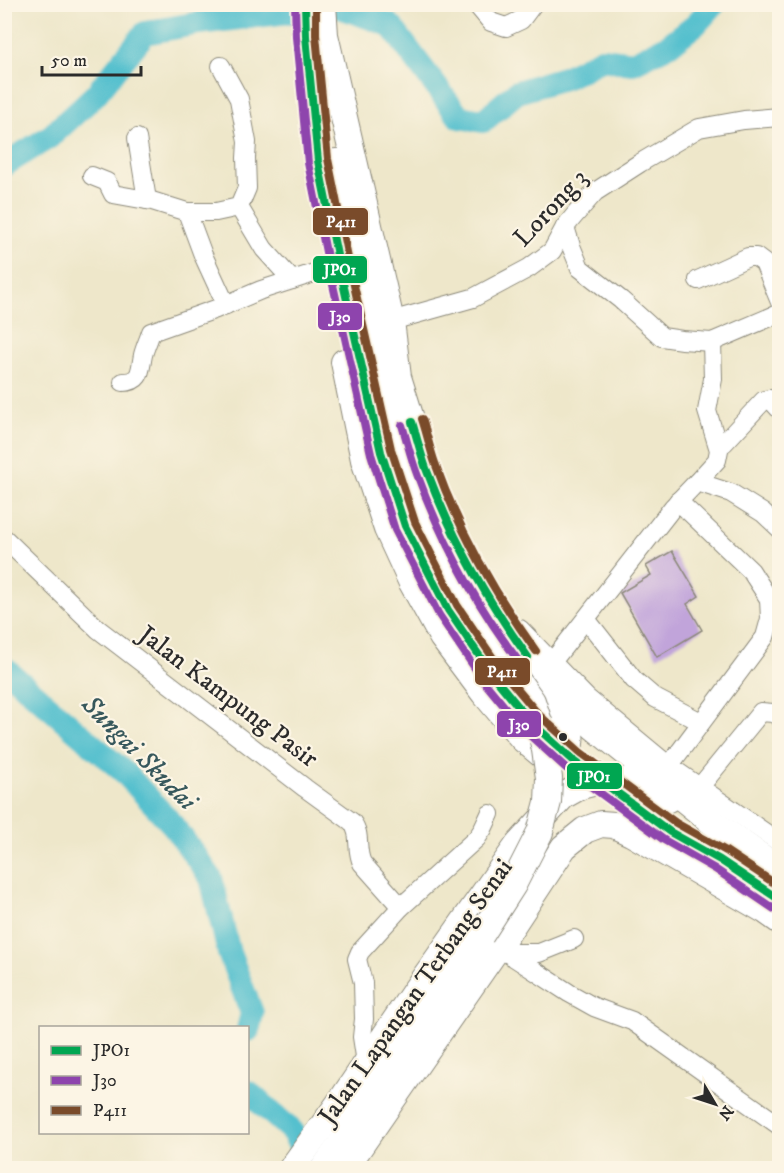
<svg xmlns="http://www.w3.org/2000/svg" width="784" height="1173" font-family="'IM FELL DW Pica',serif">
<style>
.lines{fill:none;stroke-linecap:round;stroke-linejoin:round}
.river{stroke:#54c0ce;stroke-width:24}
.building{fill:#c1a4da}
.minor-casing{stroke:#8c897a;stroke-width:20}
.highway-casing{stroke:#8c897a;stroke-width:28}
.minor{stroke:#fff;stroke-width:18}
.highway{stroke:#fff;stroke-width:26}
.highway-bridge-casing{stroke:#8c897a;stroke-width:28;stroke-linecap:butt}
.highway-bridge{stroke:#fff;stroke-width:26}
.bus-1-casing{stroke:#fcf5e5;stroke-width:12}
.bus-2-casing{stroke:#fcf5e5;stroke-width:12}
.bus-3-casing{stroke:#fcf5e5;stroke-width:12}
.bus-1{stroke:#00a651;stroke-width:8}
.bus-2{stroke:#8e44ad;stroke-width:8}
.bus-3{stroke:#7a4b2a;stroke-width:8}
.bus-dot{fill:#2b2b2b;stroke:#fcf5e5;stroke-width:2}
.labels{text-anchor:middle;dominant-baseline:central;stroke-width:4.5;stroke-linejoin:round;paint-order:stroke}
.street-label{font-size:26px;fill:#2b2b2b;stroke:#fcf5e5}
.water-label{font-size:27px;font-style:italic;fill:#37585c;stroke:#fcf5e5}
.line-badge{stroke:#fcf5e5;stroke-width:2}
.badge-label{font-size:16px;text-anchor:middle;font-weight:bold;fill:#fff}
</style>
<rect width="100%" height="100%" fill="#fcf5e5"/>
<filter id="ink" filterUnits="userSpaceOnUse"><feTurbulence type="fractalNoise" baseFrequency=".0167" numOctaves="2"/><feDisplacementMap in="SourceGraphic" scale="12" xChannelSelector="R" yChannelSelector="G"/><feConvolveMatrix kernelMatrix="1 2 1 2 8 2 1 2 1" color-interpolation-filters="sRGB"/></filter>
<filter id="wash" filterUnits="userSpaceOnUse"><feTurbulence type="fractalNoise" baseFrequency=".008" numOctaves="4" result="noise"/><feDisplacementMap in="SourceGraphic" scale="24" xChannelSelector="R" yChannelSelector="G"/><feGaussianBlur stdDeviation="1.35" result="paint"/><feColorMatrix in="noise" values="0 0 0 0 0 0 0 0 0 0 0 0 0 0 0 0 0 1.4 0 .05"/><feComposite in="paint" operator="in"/></filter>
<g filter="url(#wash)">
<rect width="100%" height="100%" fill="#eee7ca"/>
<g class="lines">
<g class="river">
<path d="M4,165L51,136L95,95L145,33L199,23L337,6L390,25L459,117L483,121L517,92L567,77L602,59L633,63L669,45L696,24L714,4"/>
<path d="M4,668L125,773L173,825L211,878L229,953L252,1013L248,1030"/>
<path d="M248,1092L292,1131L313,1168"/>
</g>
</g>
<g id="blocks">
<path class="building" d="M672,551L699,596L687,604L702,630L657,657L620,593L651,575L646,566Z"/>
</g>
</g>
<g filter="url(#ink)">
<use href="#blocks" fill-opacity="0" stroke="#8c897a" stroke-width="1.5"/>
<g class="lines">
<g class="minor-casing">
<g id="minor">
<path d="M476,4L491,22L506,27L521,20L533,4"/>
<path d="M137,138L147,200"/>
<path d="M92,176L107,182L113,194L152,201L187,212L203,255L226,305"/>
<path d="M239,207L264,249L292,280"/>
<path d="M187,212H216L239,207L247,188L246,158L247,142L239,99L221,66"/>
<path d="M565,227L571,246L580,268L621,300L662,337L682,340L712,342L780,313"/>
<path d="M698,280L748,257H756L764,263L780,302"/>
<path d="M391,321L473,298L529,268L552,251L565,227L574,216L595,192L640,163L699,128L744,120L780,117"/>
<path d="M123,382C142,382 140,369 143,355C145,347 149,339 151,332L216,309L261,290L339,265"/>
<path d="M718,445L724,443L764,400L770,399L780,410"/>
<path d="M697,482L731,493L763,513L780,529"/>
<path d="M4,538L98,629L305,788L352,822C362,835 355,848 362,863L401,907"/>
<path d="M586,619L634,680L655,698L701,722"/>
<path d="M520,629L587,698L669,766L780,843"/>
<path d="M552,662L673,507L697,482L717,460L719,450L707,411L713,379L712,342"/>
<path d="M669,766L765,637L770,619L769,599L751,571L678,501"/>
<path d="M699,788L761,712L773,713L780,717"/>
<path d="M498,947L569,993L594,1007L632,1021L780,1126"/>
<path d="M507,953H539L574,939"/>
<path d="M366,1063L362,1037L364,1019L363,983L357,959L360,952L401,907L477,838L483,829L490,814"/>
</g>
</g>
<g class="highway-casing">
<g id="highway">
<path d="M305,4L306,36L318,161L339,265L355,332L381,452L405,526L448,610L494,677L531,722"/>
<path d="M323,4L325,35L391,321L398,377L427,470L450,527L478,582L497,614L551,687L593,726L711,821L780,870"/>
<path d="M336,162L407,480"/>
<path d="M344,362L364,460L387,529L411,581L442,637L484,693L523,739L547,759H558L568,753C575,732 566,716 557,698"/>
<path d="M618,794L670,832L720,860L780,900"/>
<path d="M292,1168L343,1098L415,991L518,845L563,796L581,786L601,781H625L647,788L668,799"/>
<path d="M324,1168L360,1117L481,935"/>
<path d="M345,1168L498,947L564,847L585,830L601,824L614,825L631,833L766,911L780,921"/>
</g>
</g>
<use href="#minor" class="minor"/>
<use href="#highway" class="highway"/>
<g class="highway-bridge-casing">
<path id="highway-bridge" d="M407,480L438,554L468,611L532,701L539,722L545,750L549,778L548,802L540,832L513,885L481,935"/>
</g>
<use href="#highway-bridge" class="highway-bridge"/>
<g class="bus-1-casing">
<g id="bus-1">
<path d="M305,4L306,36L318,161L339,265L381,452L405,526L448,610L494,677L531,722L573,760L670,832L720,860L780,900"/>
<path d="M412,422C417,438 421,455 427,471C452,538 486,599 528,657"/>
</g>
</g>
<g class="bus-2-casing">
<g id="bus-2">
<path d="M295,4L296,37L308,163L329,267L371,454L395,530L439,615L485,683L523,729L566,768L664,840L715,869L774,909"/>
<path d="M402,425C407,441 411,458 417,474C442,542 476,605 520,663"/>
</g>
</g>
<g class="bus-3-casing">
<g id="bus-3">
<path d="M316,4V35L328,159L349,263L391,449L415,522L457,605L502,671L539,715L580,752L676,823L726,851L780,887"/>
<path d="M422,419C427,434 430,449 435,463C459,531 494,593 536,651"/>
</g>
</g>
<use href="#bus-1" class="bus-1"/>
<use href="#bus-2" class="bus-2"/>
<use href="#bus-3" class="bus-3"/>
</g>
</g>
<circle class="bus-dot" cx="563" cy="737" r="5"/>
<g class="labels">
<g class="street-label">
<text transform="translate(551 208) rotate(-47)">Lorong 3</text>
<text transform="translate(228 697) rotate(37)">Jalan Kampung Pasir</text>
<text transform="translate(416 992) rotate(-55)">Jalan Lapangan Terbang Senai</text>
</g>
<g class="water-label">
<text transform="translate(139 753) rotate(45)">Sungai Skudai</text>
</g>
</g>
<g class="line-badge">
<rect x="312" y="207" width="57" height="29" rx="6" fill="#7a4b2a"/>
<rect x="312" y="255" width="56" height="29" rx="6" fill="#00a651"/>
<rect x="317" y="302" width="46" height="29" rx="6" fill="#8e44ad"/>
<rect x="474" y="657" width="57" height="29" rx="6" fill="#7a4b2a"/>
<rect x="496" y="710" width="46" height="28" rx="6" fill="#8e44ad"/>
<rect x="566" y="762" width="57" height="28" rx="6" fill="#00a651"/>
</g>
<g class="badge-label">
<text x="341" y="227">P411</text>
<text x="340" y="275">JPO1</text>
<text x="340" y="322">J30</text>
<text x="502" y="677">P411</text>
<text x="519" y="730">J30</text>
<text x="594" y="782">JPO1</text>
</g>
<rect width="784" height="1173" fill="none" stroke="#fcf5e5" stroke-width="24"/>
<rect x="39" y="1026" width="210" height="108" fill="#fcf5e5" stroke="#a8a49b" stroke-width="1.5"/>
<rect x="51" y="1046" width="30" height="9" fill="#00a651" stroke="#a8a49b" stroke-width="1.5"/>
<text x="93" y="1056" font-size="18" fill="#2b2b2b">JPO1</text>
<rect x="51" y="1076" width="30" height="9" fill="#8e44ad" stroke="#a8a49b" stroke-width="1.5"/>
<text x="93" y="1086" font-size="18" fill="#2b2b2b">J30</text>
<rect x="51" y="1106" width="30" height="9" fill="#7a4b2a" stroke="#a8a49b" stroke-width="1.5"/>
<text x="93" y="1116" font-size="18" fill="#2b2b2b">P411</text>
<g transform="translate(715 1104) rotate(129)" stroke="#fcf5e5" stroke-width="4.5" paint-order="stroke">
<path d="M0-4.5L10 22L0 15L-10 22Z" fill="#2b2b2b"/>
<text y="-9" font-size="16" font-weight="bold" text-anchor="middle" fill="#2b2b2b">N</text>
</g>
<path d="M42 66v9h99v-9" fill="none" stroke="#2b2b2b" stroke-width="3"/>
<text x="51" y="66" font-size="18" fill="#2b2b2b" stroke="#fcf5e5" stroke-width="4.5" paint-order="stroke">50 m</text>
</svg>
